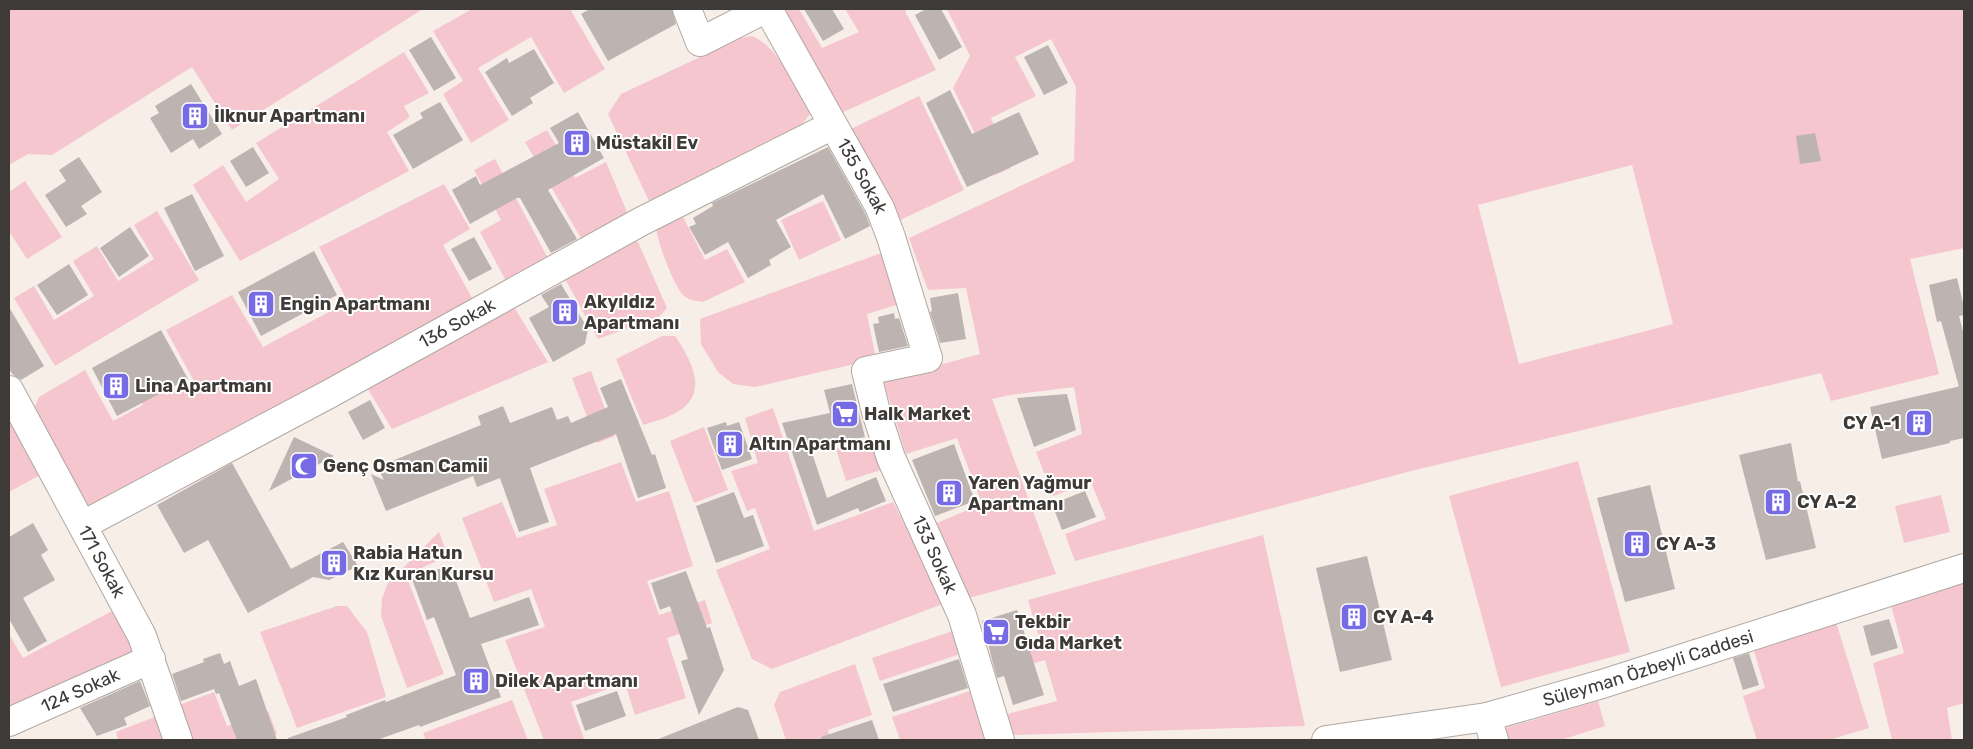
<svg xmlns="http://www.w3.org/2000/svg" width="1973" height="749" font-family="Rubik,sans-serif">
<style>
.green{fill:#f5c6ce;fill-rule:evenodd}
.building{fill:#bdb3b0}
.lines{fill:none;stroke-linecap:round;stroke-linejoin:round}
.minor-casing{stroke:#b0a8a2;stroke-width:30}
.minor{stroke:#fff;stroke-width:28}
.labels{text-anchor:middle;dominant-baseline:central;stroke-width:4;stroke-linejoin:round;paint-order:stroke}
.poi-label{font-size:18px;font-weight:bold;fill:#3d3a37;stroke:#fff;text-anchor:start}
.street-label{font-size:18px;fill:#3d3a37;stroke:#fff}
</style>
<rect width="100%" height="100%" fill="#f7eee8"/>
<g class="green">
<path d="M9,9H423L232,130L192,67L52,155L28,154L9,165Z"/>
<path d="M472,9H570L605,69L564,93L531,37L478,68L509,120L471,143L443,94L463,81L433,31Z"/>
<path d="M783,9H799L822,48L859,32L845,9H909L905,11L936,70L839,114Z"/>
<path d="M947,9H1964V248L1910,259L1939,374L1831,401L1821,373L1415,470L1075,561L1065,534L1106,519L1091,482L1053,496L1036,452L1082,434L1074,387L1010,395L992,399L1056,574L965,599L937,523L982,504L957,438L906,454L883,380L980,354L966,288L928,290L909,238L1074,161L1076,87L1051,39L1015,57L1036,96L991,118L1011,168L995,175L953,88L970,56ZM1632,165L1673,324L1519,364L1478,205Z"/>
<path d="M752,36C780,48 795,87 810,114L798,129L649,201L608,114L621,94L741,38Z"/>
<path d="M404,52L429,93L404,106L410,117L387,132L409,171L240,261L193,185L223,165L246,202L279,179L256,143Z"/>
<path d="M919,96L964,190L896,222L851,129Z"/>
<path d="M547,130L575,178L606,162L627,212L582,240L525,142Z"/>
<path d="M495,159L549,260L507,283L480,232L501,220L474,170Z"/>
<path d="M25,181L62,237L27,259L9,231V192Z"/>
<path d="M444,184L470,229L443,245L473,300L332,382L86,511L34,408L39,397L85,370L113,421L143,405L116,355L136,344L166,395L194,381L166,330L232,295L263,347L348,302L319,247Z"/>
<path d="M823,201L841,240L799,260L781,220Z"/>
<path d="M679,209L705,260L727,249L745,282L703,302C697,301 689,300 684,296C674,287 657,241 656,227Z"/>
<path d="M157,211L199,280L55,366L14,298L34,286L54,320L94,296L73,261L97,246L118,281L154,259L134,225Z"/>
<path d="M621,240L638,242L667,308L659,317L598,339L564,277Z"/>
<path d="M884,252L903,303L867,314L876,359L755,387L733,384L718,372L701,344L700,319Z"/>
<path d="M512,304L548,362L392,429L366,386Z"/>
<path d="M662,336H675C689,357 709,389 682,409C671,417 656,421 643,425L616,359Z"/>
<path d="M591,371L615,436L597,443L572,378Z"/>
<path d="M773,408L814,531L893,502L945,603L772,669L752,659L716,570L770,549L755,508L747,511L731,471L758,463L745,418Z"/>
<path d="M9,413L40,475L9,492Z"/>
<path d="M704,427L728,490L694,503L670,441Z"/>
<path d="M870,438L881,470L846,481L836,449Z"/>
<path d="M1578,461L1630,652L1501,687L1449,496Z"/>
<path d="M621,462L636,502L669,491L693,566L647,581L659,615L705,600L712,623L667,638L686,698L635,715L625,683L571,702L584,739L544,740L505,640L545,627L531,589L494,602L462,518L502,502L517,538L557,525L544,489Z"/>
<path d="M1941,495L1950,532L1904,543L1895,506Z"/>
<path d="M439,532L448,556L406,575L444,674L407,688L381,616L382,598L388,583Z"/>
<path d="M1263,535L1305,726L1013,735L1007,714L1057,701L1045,660L996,674L990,653L1039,638L1028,600Z"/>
<path d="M1964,583V703L1947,708L1952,740H1892L1873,663L1904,653L1891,605Z"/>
<path d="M337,606H347L367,632L386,697L297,728L260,632Z"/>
<path d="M114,610L134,638V657L9,711V634L23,658Z"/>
<path d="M1836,622L1869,728L1829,740H1757L1743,696L1765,688L1753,648Z"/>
<path d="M959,629L966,652L880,681L872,658Z"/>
<path d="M855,664L872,715L828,730L830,740H786L774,705L780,692Z"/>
<path d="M979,688L995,740H900L892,717Z"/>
<path d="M214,692L227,726L268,711L277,734L261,740H190L177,706Z"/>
<path d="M512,700L528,740H426L423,733Z"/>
<path d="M1598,701L1605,726L1561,740H1501L1499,730Z"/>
<path d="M157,716L166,740H118L116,732Z"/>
</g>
<g class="building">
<path d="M590,9H672L676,24L608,61L581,14Z"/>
<path d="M804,9H832L844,29L823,41Z"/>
<path d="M926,9H941L962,47L939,60L915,15Z"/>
<path d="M431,37L456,78L434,91L409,50Z"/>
<path d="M1048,45L1068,83L1044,95L1024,57Z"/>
<path d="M534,49L554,83L530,98L533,103L512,116L485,72L507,58L509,63Z"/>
<path d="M191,84L222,134L199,149L193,139L171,153L150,118L159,113L155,106Z"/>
<path d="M950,90L972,134L1019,112L1039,154L967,187L926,103Z"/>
<path d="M440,102L463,140L413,169L393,135L423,118L420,113Z"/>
<path d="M578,112L604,158L548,190L577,239L551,253L520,198H517L470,224L452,190L476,176L480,185L559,143L550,128Z"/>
<path d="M1815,133L1821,161L1800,164L1796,136Z"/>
<path d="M253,147L269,173L246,187L230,161Z"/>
<path d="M828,147L866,215L870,226L845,239L823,194L776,220L791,247L769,260L771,265L748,278L728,242L705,255L689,227L696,224L693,218L713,206L712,203Z"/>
<path d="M79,157L102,192L81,206L87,214L66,227L45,195L66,181L59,170Z"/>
<path d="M192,194L224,256L195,271L164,208Z"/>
<path d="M130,227L149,256L119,277L100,248Z"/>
<path d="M474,237L492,269L469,281L451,249Z"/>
<path d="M314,251L337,295L261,336L238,292Z"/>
<path d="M69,264L88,295L57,315L37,285Z"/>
<path d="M1957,278L1964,307V315L1959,316L1964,335V438L1950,441V443L1882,459L1870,407L1961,386L1959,387L1941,321L1937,322L1929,285Z"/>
<path d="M561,284L588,329L585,344L553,362L529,318L549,307L541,295Z"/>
<path d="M958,293L966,339L940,343L930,312L932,311L930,298Z"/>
<path d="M9,307L44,366L21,380L13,375L9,369Z"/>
<path d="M894,313L895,319L899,318L908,346L879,352L873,324L879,323L878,317Z"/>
<path d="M161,330L188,379L117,416L92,368Z"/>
<path d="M621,379L652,455L655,454L666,488L638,498L616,434L530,468L549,522L519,532L500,478L477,487L473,476L386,511L371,474L384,480L377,467L481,425L478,416L503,406L510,423L552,407L557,420L568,416L571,423L608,407L600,388Z"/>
<path d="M852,384L865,437L811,450L827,498L876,477L886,501L860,512L858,508L817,525L782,423L830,413L824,390Z"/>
<path d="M1067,394L1076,430L1034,447L1017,398Z"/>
<path d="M370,400L385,428L363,440L348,412Z"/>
<path d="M726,422L727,426L739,422L752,459L722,470L707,428Z"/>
<path d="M294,437L334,456L269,491Z"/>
<path d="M1791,443L1798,482L1800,481L1816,548L1766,560L1739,455Z"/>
<path d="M954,444L975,501L935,516L912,460Z"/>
<path d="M232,463L291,569L343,542L358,566L329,580L313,577L248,613L208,540L184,553L157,505Z"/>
<path d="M1650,485L1675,589L1625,602L1597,498Z"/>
<path d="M1085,491L1096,517L1062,530L1052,504Z"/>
<path d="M734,492L744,518L753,515L764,546L716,563L696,506Z"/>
<path d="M33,523L48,550L41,555L55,580L23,598L47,641L28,652L9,619V537Z"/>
<path d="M1367,556L1392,660L1340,672L1316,568Z"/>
<path d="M450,565L470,618L529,597L539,625L481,644L501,697L420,727L419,725L377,740H289L288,738L347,717L346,715L385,700L386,702L456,675L434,617L427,620L412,579Z"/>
<path d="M686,571L707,628L710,627L724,670L699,715L681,661L688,659L670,606L660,610L651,583Z"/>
<path d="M1017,610L1044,695L1013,705L1004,676L997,678L982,621Z"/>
<path d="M1889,619L1898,648L1871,656L1863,626Z"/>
<path d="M220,653L224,664L230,661L239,686L256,679L277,740H237L219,693L216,694L214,689L181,701L172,674L204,662L203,659Z"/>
<path d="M1749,653L1759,685L1743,690L1733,658Z"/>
<path d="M959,659L968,688L893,712L883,684Z"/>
<path d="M140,681L150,706L124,718L127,725L97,736L80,708Z"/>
<path d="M617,691L626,716L585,731L576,705Z"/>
<path d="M738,707L748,710L759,740H656Z"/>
<path d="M872,720L879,740H821V737Z"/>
</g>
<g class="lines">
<g class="minor-casing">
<g id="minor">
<path d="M687,9L700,42L765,9"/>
<path id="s1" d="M768,9L880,208L891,237L928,358L866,371L876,412L891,458L962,615L1000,740"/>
<path id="s2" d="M9,390L142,636L178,740"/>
<path id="s3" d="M83,525L331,393L642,221L833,125"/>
<path d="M1487,717L1494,740"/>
<path id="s4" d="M9,722L151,659"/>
<path id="s5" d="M1326,740L1487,717L1602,684L1964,568"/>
</g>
</g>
<use href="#minor" class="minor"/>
</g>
<defs>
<g id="building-square" transform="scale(1.4375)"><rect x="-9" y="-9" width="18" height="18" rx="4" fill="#766ae5" stroke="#fff"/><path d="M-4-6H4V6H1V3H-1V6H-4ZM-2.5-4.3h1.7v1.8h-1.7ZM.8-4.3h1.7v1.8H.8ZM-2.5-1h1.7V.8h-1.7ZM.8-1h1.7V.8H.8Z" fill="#fff"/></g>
<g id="supermarket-square" transform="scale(1.4375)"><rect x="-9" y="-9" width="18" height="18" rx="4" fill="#766ae5" stroke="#fff"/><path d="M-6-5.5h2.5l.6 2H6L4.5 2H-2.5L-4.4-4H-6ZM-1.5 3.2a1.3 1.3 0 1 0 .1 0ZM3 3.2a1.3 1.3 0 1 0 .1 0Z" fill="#fff"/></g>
<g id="mosque-square" transform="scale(1.4375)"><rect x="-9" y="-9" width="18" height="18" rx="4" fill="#766ae5" stroke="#fff"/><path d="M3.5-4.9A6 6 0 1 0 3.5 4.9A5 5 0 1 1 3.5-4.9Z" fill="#fff"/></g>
</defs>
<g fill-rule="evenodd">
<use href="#building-square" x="195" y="116"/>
<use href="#building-square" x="577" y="143"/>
<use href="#building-square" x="261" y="304"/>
<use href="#building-square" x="565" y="312"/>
<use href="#building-square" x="116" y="386"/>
<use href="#supermarket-square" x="845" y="414"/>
<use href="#building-square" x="1919" y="423"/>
<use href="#building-square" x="730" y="444"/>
<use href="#mosque-square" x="304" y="466"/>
<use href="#building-square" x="949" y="493"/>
<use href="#building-square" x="1778" y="502"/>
<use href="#building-square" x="1637" y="544"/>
<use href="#building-square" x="334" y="563"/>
<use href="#building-square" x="1354" y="617"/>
<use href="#supermarket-square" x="996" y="632"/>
<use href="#building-square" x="476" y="681"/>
</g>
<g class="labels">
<g class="poi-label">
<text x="214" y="116">İlknur Apartmanı</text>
<text x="596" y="143">Müstakil Ev</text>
<text x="584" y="302">Akyıldız<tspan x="584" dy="21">Apartmanı</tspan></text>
<text x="280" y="304">Engin Apartmanı</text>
<text x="135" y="386">Lina Apartmanı</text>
<text x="864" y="414">Halk Market</text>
<text x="1900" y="423" text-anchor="end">CY A-1</text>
<text x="749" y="444">Altın Apartmanı</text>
<text x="323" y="466">Genç Osman Camii</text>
<text x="968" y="483">Yaren Yağmur<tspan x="968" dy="21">Apartmanı</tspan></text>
<text x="1797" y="502">CY A-2</text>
<text x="1656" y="544">CY A-3</text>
<text x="353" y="553">Rabia Hatun<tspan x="353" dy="21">Kız Kuran Kursu</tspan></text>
<text x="1373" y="617">CY A-4</text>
<text x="1015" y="622">Tekbir<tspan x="1015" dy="21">Gıda Market</tspan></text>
<text x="495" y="681">Dilek Apartmanı</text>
</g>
<g class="street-label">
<text stroke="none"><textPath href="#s1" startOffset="192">135 Sokak</textPath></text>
<text stroke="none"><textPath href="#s3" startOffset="425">136 Sokak</textPath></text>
<text stroke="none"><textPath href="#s1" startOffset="646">133 Sokak</textPath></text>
<text stroke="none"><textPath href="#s2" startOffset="195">171 Sokak</textPath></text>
<text stroke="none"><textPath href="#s5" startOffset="331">Süleyman Özbeyli Caddesi</textPath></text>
<text stroke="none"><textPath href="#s4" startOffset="78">124 Sokak</textPath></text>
</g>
</g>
<rect width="1973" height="749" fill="none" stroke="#3d3a37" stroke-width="20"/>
</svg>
